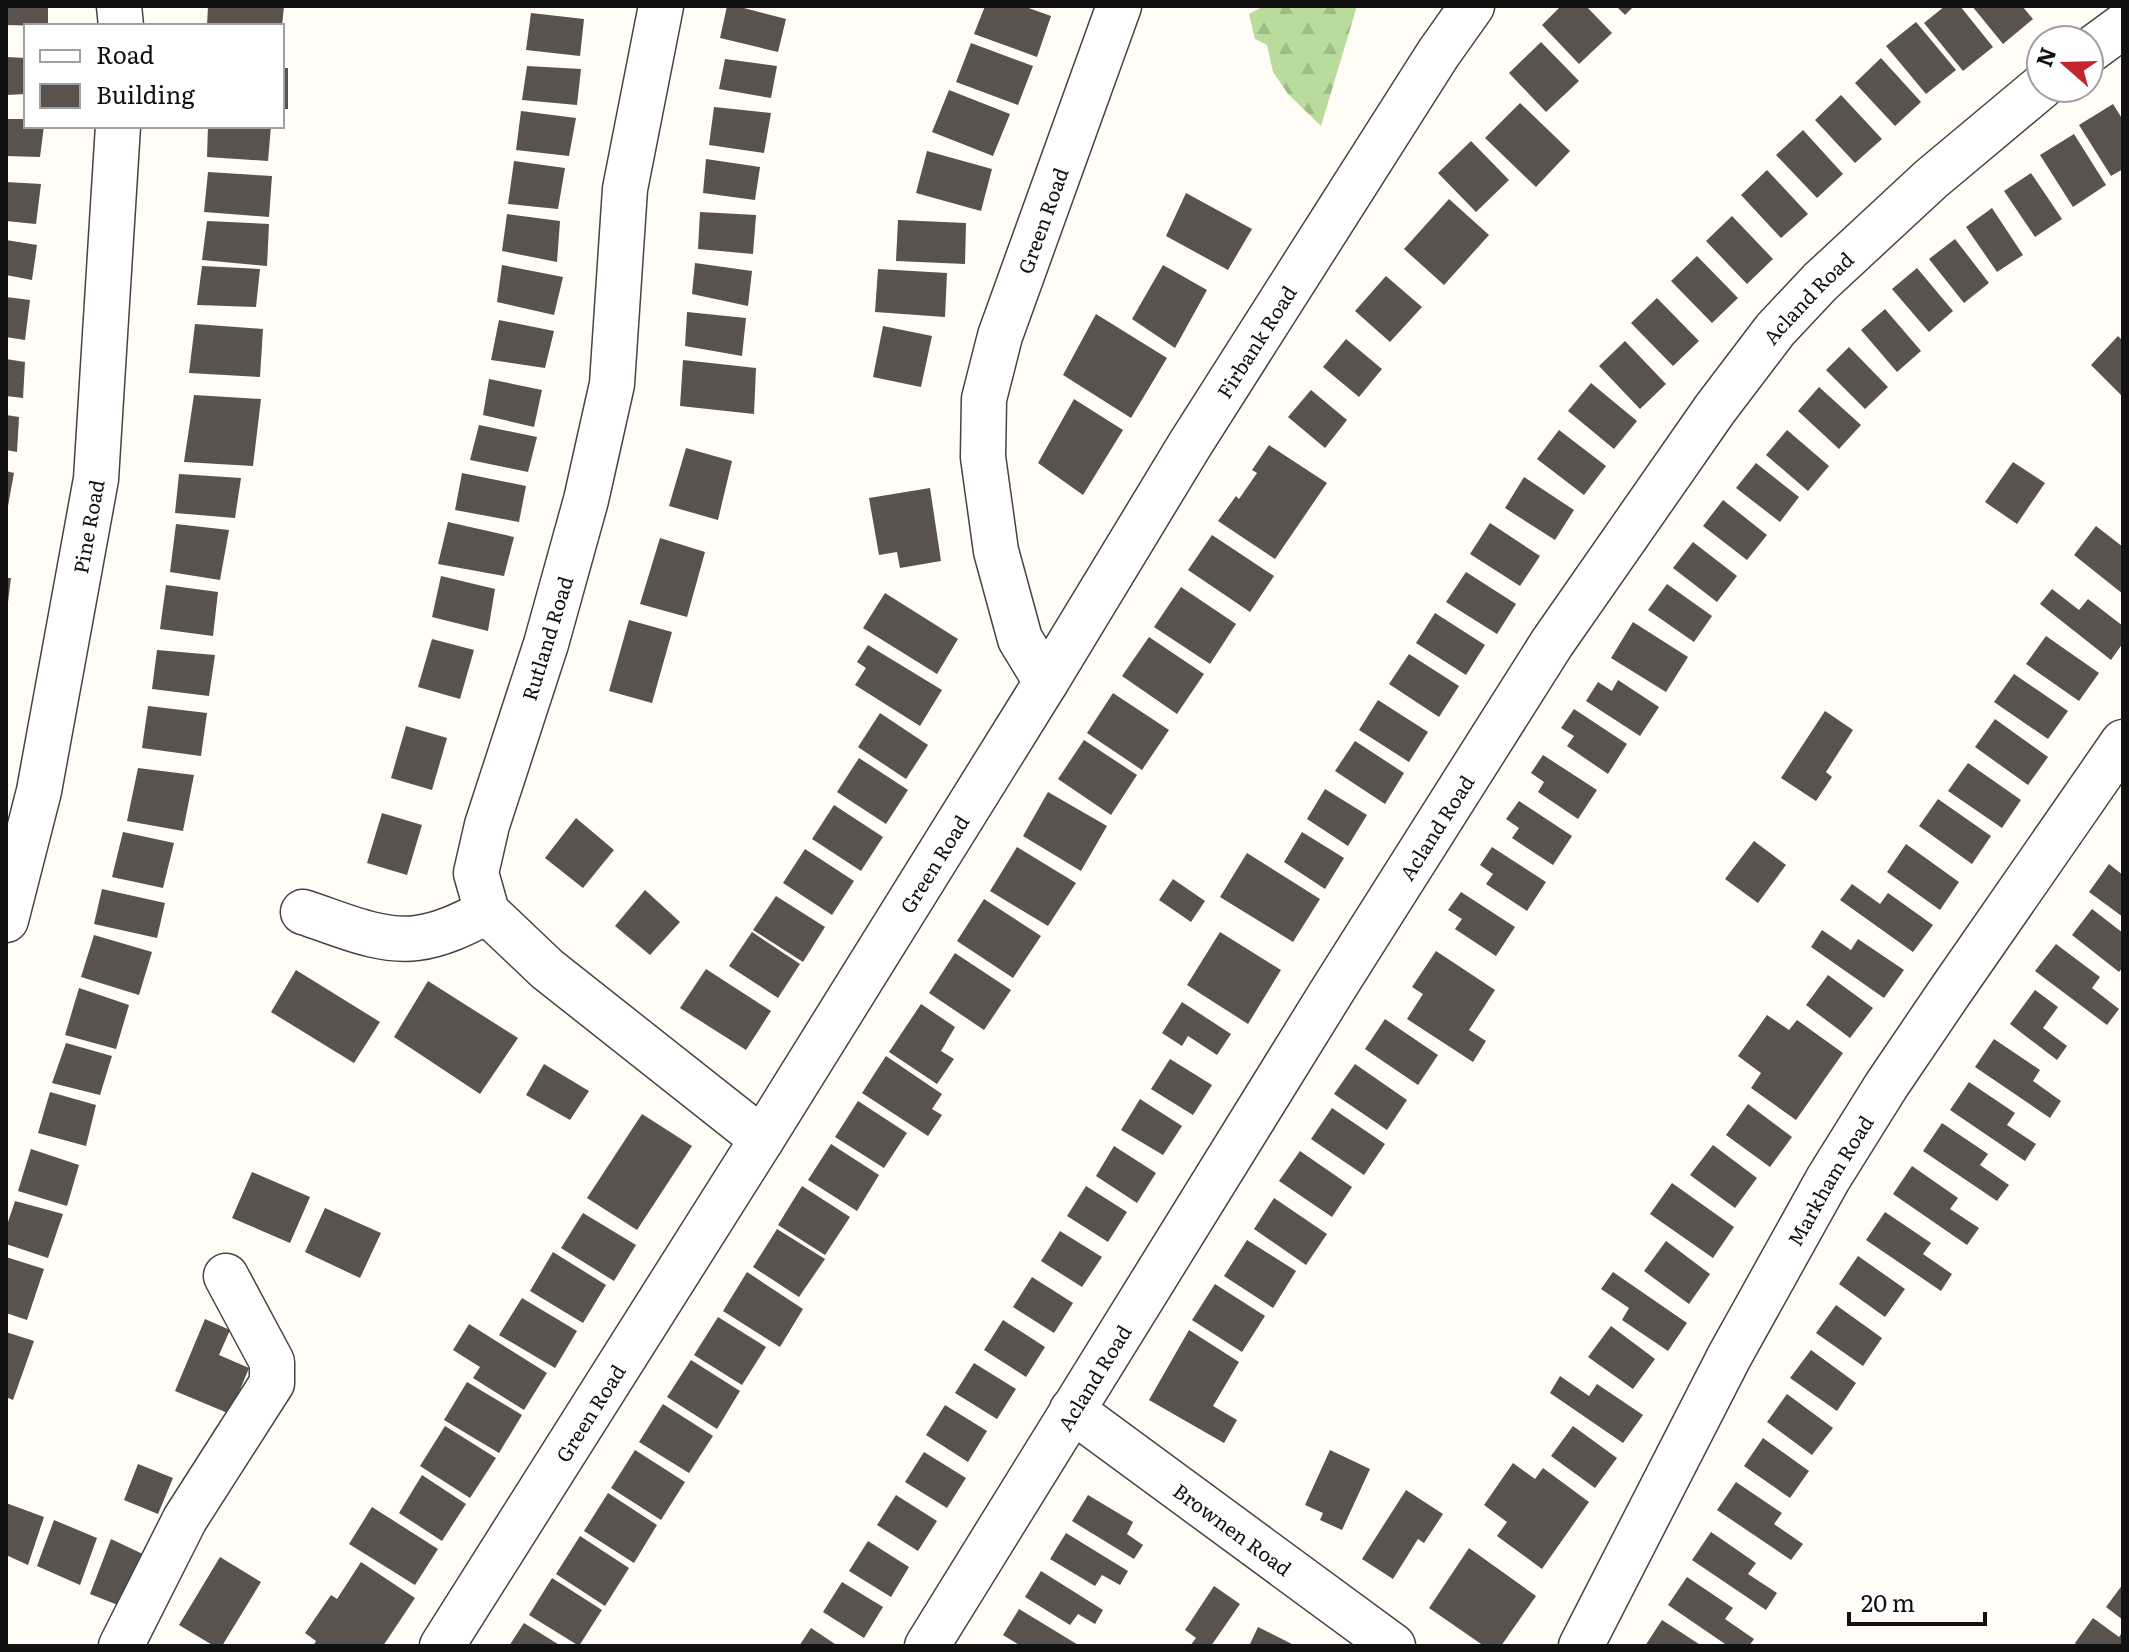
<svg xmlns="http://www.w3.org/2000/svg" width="2129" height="1652" font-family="Literata,serif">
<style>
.forest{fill:url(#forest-firs)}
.building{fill:#5a524d}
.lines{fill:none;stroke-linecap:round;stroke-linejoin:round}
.minor-casing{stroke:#444;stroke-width:47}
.minor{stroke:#fff;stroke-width:44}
.labels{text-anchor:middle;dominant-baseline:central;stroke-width:8;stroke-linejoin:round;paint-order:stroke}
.street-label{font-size:20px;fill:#111;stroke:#fff}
</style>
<defs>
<pattern id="forest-firs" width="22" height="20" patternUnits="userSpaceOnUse" patternTransform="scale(2)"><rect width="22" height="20" fill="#b9dc9c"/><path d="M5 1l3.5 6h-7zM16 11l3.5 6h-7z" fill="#9ebc85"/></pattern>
</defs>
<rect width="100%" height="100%" fill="#fffdf5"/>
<path class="forest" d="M1264,6H1357L1321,126L1288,94L1273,72L1267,45L1255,39L1249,14Z"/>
<g class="building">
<path d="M6,6H48V26L6,25Z"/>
<path d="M208,6H284L282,26H207Z"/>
<path d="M727,6H736L786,19L778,52L720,38Z"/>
<path d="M985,6H1023L1051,16L1037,57L974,34Z"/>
<path d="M1561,6H1586L1612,33L1579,64L1542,25Z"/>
<path d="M1616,6H1634L1625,15Z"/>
<path d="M1945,6H1960L1993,47L1963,71L1924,23Z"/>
<path d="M1972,6H2022L2033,19L2003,44Z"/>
<path d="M531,13L584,19L580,56L526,50Z"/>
<path d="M1916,22L1956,70L1926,94L1886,46Z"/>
<path d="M1541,42L1579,81L1546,112L1509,73Z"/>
<path d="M971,43L1033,66L1018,105L956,82Z"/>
<path d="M6,57L26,58V94L6,95Z"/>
<path d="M1881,58L1921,102L1895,126L1855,83Z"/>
<path d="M725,59L777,66L771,98L719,89Z"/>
<path d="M527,66L581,69L577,105L522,100Z"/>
<rect x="282" y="68" width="6" height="41"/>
<path d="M949,90L1010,114L993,156L932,132Z"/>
<path d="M1841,95L1882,139L1855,163L1815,120Z"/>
<path d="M1520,103L1570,151L1536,187L1485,138Z"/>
<path d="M2113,104L2123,120V169L2111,176L2079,125Z"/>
<path d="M714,107L771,113L764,153L709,145Z"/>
<path d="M521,111L576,118L569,156L516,150Z"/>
<path d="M6,119H26V126H44L40,157L6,156Z"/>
<path d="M208,126H271L268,161L207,157Z"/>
<path d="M1803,130L1843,174L1817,198L1776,155Z"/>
<path d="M2074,134L2106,185L2073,207L2040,155Z"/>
<path d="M1471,141L1509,180L1476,212L1438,173Z"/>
<path d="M927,151L992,169L981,211L916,193Z"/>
<path d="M706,159L760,167L755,200L703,193Z"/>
<path d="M514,161L565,168L558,209L508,204Z"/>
<path d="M1767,170L1808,214L1781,238L1741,195Z"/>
<path d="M208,172L272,176L269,217L204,212Z"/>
<path d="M2031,173L2062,219L2035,237L2004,191Z"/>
<path d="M6,182L41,184L36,224L6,221Z"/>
<path d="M1186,193L1252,229L1228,270L1166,236Z"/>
<path d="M1449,199L1489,235L1444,285L1404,249Z"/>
<path d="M1992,208L2023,255L1997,272L1966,227Z"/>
<path d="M700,212L756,215L753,254L698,249Z"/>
<path d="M507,214L560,221L557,262L502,251Z"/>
<path d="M1732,216L1773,259L1747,284L1706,241Z"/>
<path d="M898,220L966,223L965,264L896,261Z"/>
<path d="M207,221L269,224L267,266L202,260Z"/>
<path d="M1955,239L1989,283L1964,303L1929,259Z"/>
<path d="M6,240L37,245L32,280L6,275Z"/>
<path d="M1697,256L1738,298L1712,323L1671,281Z"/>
<path d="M695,263L752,271L748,306L692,294Z"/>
<path d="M502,265L563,277L554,315L497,302Z"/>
<path d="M1163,265L1207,290L1175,348L1132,319Z"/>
<path d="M202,266L260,269L256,307L197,305Z"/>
<path d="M1917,268L1953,311L1929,332L1892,289Z"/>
<path d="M878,269L947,273L945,317L875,312Z"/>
<path d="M1386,276L1422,307L1390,342L1355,311Z"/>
<path d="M6,297L30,300L25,340L6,337Z"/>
<path d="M1657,298L1699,341L1673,366L1631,323Z"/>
<path d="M1885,309L1921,351L1897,372L1861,330Z"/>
<path d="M687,312L746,318L742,356L685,346Z"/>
<path d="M1096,314L1167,358L1131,418L1063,375Z"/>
<path d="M499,320L554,331L545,368L491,360Z"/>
<path d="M195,324L263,329L260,377L189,373Z"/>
<path d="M883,326L932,336L921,387L873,377Z"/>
<path d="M2118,336L2123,341V397L2091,365Z"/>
<path d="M1346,339L1382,369L1359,397L1323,367Z"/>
<path d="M1625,341L1666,384L1640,409L1599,366Z"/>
<path d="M1849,347L1888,387L1865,409L1826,370Z"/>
<path d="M6,359L25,362L23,398L6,396Z"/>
<path d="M683,360L756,368L754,414L680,406Z"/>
<path d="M489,379L542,390L534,427L483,415Z"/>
<path d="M1591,383L1637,421L1614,449L1568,411Z"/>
<path d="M1819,387L1861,425L1839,449L1798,411Z"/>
<path d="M1311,390L1347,420L1325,448L1288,417Z"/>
<path d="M194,395L261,399L253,466L184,462Z"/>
<path d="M1074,399L1123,430L1083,495L1038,463Z"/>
<path d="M6,415L19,417L17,452L6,450Z"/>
<path d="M479,425L537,437L528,472L470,460Z"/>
<path d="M1559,430L1606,466L1584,495L1537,459Z"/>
<path d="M1787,430L1829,466L1808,491L1766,455Z"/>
<path d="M1269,445L1327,483L1275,559L1218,521L1236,496L1239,499L1257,473L1252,470Z"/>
<path d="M686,448L732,461L718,520L669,506Z"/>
<path d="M2013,462L2045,483L2017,524L1985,502Z"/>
<path d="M1756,463L1799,497L1780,522L1736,488Z"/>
<path d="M6,471L14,473L8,506H6Z"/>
<path d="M462,473L526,486L519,522L455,510Z"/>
<path d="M179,474L241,478L235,518L175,513Z"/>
<path d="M1524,477L1574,510L1555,540L1505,508Z"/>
<path d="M930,488L941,561L900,568L897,552L879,555L869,498Z"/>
<path d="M1723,500L1767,535L1747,560L1703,526Z"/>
<path d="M448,522L514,537L504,576L438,564Z"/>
<path d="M1490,523L1540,556L1520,586L1470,554Z"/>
<path d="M176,524L229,530L220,580L170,572Z"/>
<path d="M2096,526L2123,547V594L2074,555Z"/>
<path d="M1212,535L1274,576L1250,612L1188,570Z"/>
<path d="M660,538L705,552L687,617L640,604Z"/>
<path d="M1693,542L1737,576L1717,602L1673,568Z"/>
<path d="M1466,572L1516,604L1497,634L1446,602Z"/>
<path d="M441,576L495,589L488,631L432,617Z"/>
<path d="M6,578H11L8,602L6,601Z"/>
<path d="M1667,584L1712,616L1694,642L1648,610Z"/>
<path d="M166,585L218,592L213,636L160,629Z"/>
<path d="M1181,587L1236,624L1210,664L1154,627Z"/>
<path d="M2052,589L2079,610L2088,599L2123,626V643L2111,660L2040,604Z"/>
<path d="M885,593L958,639L937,674L863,628Z"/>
<path d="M1435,613L1485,645L1466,675L1416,643Z"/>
<path d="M629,620L672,632L652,703L609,691Z"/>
<path d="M1633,622L1688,657L1666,692L1611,658Z"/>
<path d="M2046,636L2099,673L2079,701L2026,664Z"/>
<path d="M1149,637L1204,674L1177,714L1122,676Z"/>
<path d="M432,639L474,650L460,699L418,687Z"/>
<path d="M868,645L942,690L920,726L855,685L866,668L857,662Z"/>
<path d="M157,650L215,655L209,696L152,689Z"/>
<path d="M1409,654L1459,686L1439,717L1389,684Z"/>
<path d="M2014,674L2068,711L2048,739L1994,702Z"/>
<path d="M1618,680L1659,707L1640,736L1586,701L1598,682L1612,691Z"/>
<path d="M1113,693L1169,730L1142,770L1087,733Z"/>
<path d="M1378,700L1428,732L1409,762L1359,730Z"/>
<path d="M148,706L207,713L201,756L142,748Z"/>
<path d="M1574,709L1627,744L1608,774L1567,746L1574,736L1561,728Z"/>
<path d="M1825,711L1853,730L1826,772L1832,777L1816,801L1781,778Z"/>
<path d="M880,713L928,745L906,779L858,747Z"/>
<path d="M1995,719L2048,757L2028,785L1975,747Z"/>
<path d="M406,726L447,738L432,790L391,778Z"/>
<path d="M1084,740L1137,775L1111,815L1058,779Z"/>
<path d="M1355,741L1404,773L1385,804L1335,771Z"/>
<path d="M1543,755L1597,790L1578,819L1538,792L1544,782L1531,773Z"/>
<path d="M859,758L908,790L886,824L837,792Z"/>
<path d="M1968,763L2021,800L2002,828L1948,791Z"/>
<path d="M138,768L194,775L183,831L127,821Z"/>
<path d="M1325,789L1367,815L1348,846L1307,819Z"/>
<path d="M1048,792L1107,826L1081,871L1023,836Z"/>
<path d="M1938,799L1991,836L1972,864L1919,826Z"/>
<path d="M1519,801L1572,836L1553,865L1512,838L1519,828L1506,819Z"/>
<path d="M834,805L883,837L861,871L812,839Z"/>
<path d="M382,813L422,825L407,875L367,863Z"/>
<path d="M576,818L614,850L583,888L545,858Z"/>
<path d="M123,832L174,843L163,888L112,877Z"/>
<path d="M1302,832L1344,858L1325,889L1284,862Z"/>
<path d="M1754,841L1786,865L1758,903L1725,879Z"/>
<path d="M1906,844L1959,882L1940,910L1887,872Z"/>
<path d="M1017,847L1076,883L1048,926L990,891Z"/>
<path d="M1492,847L1546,882L1527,911L1486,884L1493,874L1480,865Z"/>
<path d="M805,849L854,881L832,915L783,883Z"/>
<path d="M1247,853L1320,899L1293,942L1220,897Z"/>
<path d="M2109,864L2123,875V917L2089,892Z"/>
<path d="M1173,879L1205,901L1191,922L1159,900Z"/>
<path d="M1852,884L1880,904L1888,893L1933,925L1913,952L1840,900Z"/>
<path d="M102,889L165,903L157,938L94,924Z"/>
<path d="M645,890L680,922L650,955L615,926Z"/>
<path d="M1461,892L1515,927L1496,956L1455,929L1462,919L1448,910Z"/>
<path d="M776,896L825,927L803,962L753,930Z"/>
<path d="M984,899L1041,936L1013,978L957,941Z"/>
<path d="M2092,909L2123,933V967L2119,972L2072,935Z"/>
<path d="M1822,930L1851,950L1858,939L1904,970L1884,998L1811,947Z"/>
<path d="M752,932L800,964L778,998L729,966Z"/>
<path d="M1220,932L1281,970L1248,1024L1187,985Z"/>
<path d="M94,935L152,952L139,995L81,977Z"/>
<path d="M2056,944L2100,977L2092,988L2119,1009L2107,1025L2035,971Z"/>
<path d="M1436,951L1495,990L1469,1030L1486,1041L1473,1062L1407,1019L1423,994L1412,987Z"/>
<path d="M955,953L1011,990L984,1030L929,993Z"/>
<path d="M706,969L771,1011L746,1050L680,1008Z"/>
<path d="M296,970L380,1022L354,1063L271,1012Z"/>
<path d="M1828,975L1873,1008L1850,1038L1806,1005Z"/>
<path d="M428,981L518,1038L480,1094L394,1037Z"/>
<path d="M79,988L129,1005L116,1049L65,1035Z"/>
<path d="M2035,990L2058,1007L2043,1028L2067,1046L2057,1060L2010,1024Z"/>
<path d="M1182,1002L1231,1034L1217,1055L1188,1036L1182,1046L1162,1033Z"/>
<path d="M921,1004L955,1027L941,1051L954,1059L937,1084L889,1052Z"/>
<path d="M1767,1015L1789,1030L1797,1020L1843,1053L1796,1120L1751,1088L1761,1073L1738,1056Z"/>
<path d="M1385,1019L1438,1055L1418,1085L1365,1049Z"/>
<path d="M1994,1039L2040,1070L2033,1081L2061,1101L2050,1118L1975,1067Z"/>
<path d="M66,1043L112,1056L100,1095L52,1083Z"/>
<path d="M886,1056L942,1094L932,1109L942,1115L928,1136L862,1093Z"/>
<path d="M1170,1059L1212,1085L1193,1115L1151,1089Z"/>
<path d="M544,1064L589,1091L570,1120L526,1095Z"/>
<path d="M1355,1064L1407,1100L1387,1130L1334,1094Z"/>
<path d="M1969,1082L2015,1113L2007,1125L2036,1144L2025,1161L1950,1110Z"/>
<path d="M50,1092L96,1105L86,1146L38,1133Z"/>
<path d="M1140,1099L1182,1126L1163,1155L1121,1130Z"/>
<path d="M858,1101L907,1133L884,1168L835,1137Z"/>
<path d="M1748,1104L1792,1137L1770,1167L1726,1135Z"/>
<path d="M1332,1108L1385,1144L1364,1175L1311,1139Z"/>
<path d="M642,1114L692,1146L637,1230L587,1198Z"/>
<path d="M1942,1123L1988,1154L1980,1165L2009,1185L1997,1201L1923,1151Z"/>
<path d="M831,1144L879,1175L857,1211L808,1180Z"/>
<path d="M1713,1145L1757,1178L1735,1208L1690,1175Z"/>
<path d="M1114,1146L1156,1173L1137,1203L1096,1176Z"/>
<path d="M31,1149L79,1165L67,1206L18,1191Z"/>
<path d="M1300,1151L1352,1187L1332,1217L1279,1181Z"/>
<path d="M1912,1166L1958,1198L1950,1209L1979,1228L1967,1245L1893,1194Z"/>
<path d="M252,1172L310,1197L290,1243L232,1218Z"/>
<path d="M1672,1183L1734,1227L1713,1258L1650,1214Z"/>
<path d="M802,1186L850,1217L825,1255L778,1225Z"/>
<path d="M1086,1186L1127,1212L1108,1242L1067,1216Z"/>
<path d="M1274,1198L1327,1234L1306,1265L1254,1229Z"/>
<path d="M15,1201L63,1214L48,1258L6,1244V1228Z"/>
<path d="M325,1208L381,1233L360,1278L305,1252Z"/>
<path d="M1885,1212L1931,1243L1923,1254L1952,1274L1941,1291L1866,1240Z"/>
<path d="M583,1213L636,1245L614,1281L561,1248Z"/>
<path d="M777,1229L825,1259L799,1297L753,1267Z"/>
<path d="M1060,1231L1102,1257L1082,1287L1041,1261Z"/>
<path d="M1247,1240L1296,1271L1273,1308L1224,1276Z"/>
<path d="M1666,1241L1710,1274L1689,1304L1644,1271Z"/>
<path d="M553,1252L606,1285L583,1323L530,1291Z"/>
<path d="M1858,1256L1905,1289L1885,1317L1839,1284Z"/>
<path d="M6,1257L44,1269L27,1320L6,1313Z"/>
<path d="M747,1272L803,1309L780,1347L723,1311Z"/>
<path d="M1613,1272L1687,1323L1668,1351L1622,1320L1629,1308L1601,1289Z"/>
<path d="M1032,1277L1073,1303L1054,1333L1013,1307Z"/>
<path d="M1215,1284L1265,1316L1242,1352L1192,1320Z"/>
<path d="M522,1298L577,1331L555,1368L499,1335Z"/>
<path d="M1836,1305L1882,1338L1863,1366L1816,1333Z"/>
<path d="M718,1317L766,1347L742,1385L694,1355Z"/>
<path d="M205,1319L230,1330L219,1355L249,1368L230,1414L175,1391Z"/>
<path d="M1003,1320L1045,1347L1026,1377L984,1350Z"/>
<path d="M469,1324L547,1373L524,1410L473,1378L480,1367L453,1350Z"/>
<path d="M1611,1326L1655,1359L1633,1389L1588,1357Z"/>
<path d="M1189,1330L1239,1362L1213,1406L1237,1420L1224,1443L1149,1400Z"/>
<path d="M6,1332L34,1341L13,1400L6,1397Z"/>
<path d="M1811,1350L1856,1383L1837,1411L1790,1378Z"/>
<path d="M691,1360L740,1391L717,1429L667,1397Z"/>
<path d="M974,1363L1016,1389L997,1419L955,1393Z"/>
<path d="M1560,1376L1589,1396L1597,1384L1643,1415L1623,1443L1550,1393Z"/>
<path d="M467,1382L522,1415L499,1453L444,1420Z"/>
<path d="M1787,1394L1833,1428L1812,1455L1767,1422Z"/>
<path d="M663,1404L713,1436L689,1473L639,1442Z"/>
<path d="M945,1405L987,1431L968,1462L926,1435Z"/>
<path d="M445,1426L496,1458L470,1498L420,1466Z"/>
<path d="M1573,1426L1617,1458L1595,1488L1551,1456Z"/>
<path d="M1763,1438L1809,1471L1790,1498L1744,1466Z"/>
<path d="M635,1450L685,1482L661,1520L611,1488Z"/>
<path d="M1330,1450L1370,1469L1342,1530L1320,1520L1323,1513L1305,1505Z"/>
<path d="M924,1452L966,1478L947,1508L905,1482Z"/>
<path d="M1513,1463L1535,1479L1543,1468L1589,1502L1542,1569L1497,1536L1507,1522L1484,1505Z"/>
<path d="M138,1464L173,1478L158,1514L124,1500Z"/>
<path d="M422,1475L466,1504L442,1541L399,1513Z"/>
<path d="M1736,1482L1782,1513L1774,1524L1803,1544L1791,1560L1717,1510Z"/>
<path d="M1406,1490L1443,1514L1424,1543L1418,1539L1393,1579L1362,1559Z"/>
<path d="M608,1493L657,1525L634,1563L584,1531Z"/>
<path d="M896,1495L937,1521L918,1551L877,1525Z"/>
<path d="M1088,1495L1133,1522L1127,1534L1143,1545L1134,1559L1072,1521Z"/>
<path d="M6,1503L44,1517L28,1565L6,1555Z"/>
<path d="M372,1507L438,1549L415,1585L349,1544Z"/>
<path d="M54,1520L97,1538L80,1585L37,1566Z"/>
<path d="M1711,1532L1756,1563L1748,1574L1777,1593L1766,1610L1692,1560Z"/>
<path d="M1066,1533L1128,1571L1120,1585L1102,1575L1095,1586L1050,1559Z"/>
<path d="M580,1536L629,1568L605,1606L556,1574Z"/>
<path d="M111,1539L147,1556L128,1609L90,1594Z"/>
<path d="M868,1541L909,1567L891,1597L849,1571Z"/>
<path d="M1469,1548L1536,1596L1501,1646H1484L1429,1608Z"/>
<path d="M220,1557L261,1582L222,1646H214L179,1625Z"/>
<path d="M361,1562L415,1598L383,1646H313L316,1641L305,1633L331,1595L337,1599Z"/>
<path d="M1041,1571L1103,1610L1095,1624L1078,1614L1070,1625L1025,1597Z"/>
<path d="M1687,1577L1733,1608L1725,1619L1754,1639L1749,1646H1728L1668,1605Z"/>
<path d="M552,1578L602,1610L579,1646L529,1615Z"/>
<path d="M842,1582L883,1607L864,1638L823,1612Z"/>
<path d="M2123,1584V1620L2106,1607Z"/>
<path d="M1214,1586L1240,1604L1211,1646H1190L1196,1638L1185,1630Z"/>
<path d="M1019,1609L1080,1646H1021L1003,1635Z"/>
<path d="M2093,1618L2119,1637L2123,1631V1646H2078L2075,1643Z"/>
<path d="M1662,1620L1702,1646H1645Z"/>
<path d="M524,1623L561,1646H509Z"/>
<path d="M1258,1627L1296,1646H1249Z"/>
<path d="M811,1628L838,1646H799Z"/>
</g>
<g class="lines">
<g class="minor-casing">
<g id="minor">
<path d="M119,6L121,26"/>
<path d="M661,6L625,189L612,384L586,500L546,644L487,825L476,873L487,912L547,969L762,1139"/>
<path d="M2089,51L2123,26"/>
<path id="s1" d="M1046,682L1189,446L1438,54L1472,6"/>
<path d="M303,912C338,923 379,943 417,938C442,935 465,923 487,912"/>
<path id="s2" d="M6,920L39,791L96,479L118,126"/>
<path id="s3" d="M1072,1410L1393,1646"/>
<path d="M121,1646L185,1519L272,1383V1362L226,1276"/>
<path id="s4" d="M442,1646L762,1139L1046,682L1020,639L996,551L983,457L984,399L1000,336L1119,6"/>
<path id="s5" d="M927,1646L1334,988L1552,643L1715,409L1775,330L1820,282L1931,179L2041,87"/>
<path id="s6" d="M1581,1646L1729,1357L1828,1179L1886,1086L1949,993L2123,742"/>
</g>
</g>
<use href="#minor" class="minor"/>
</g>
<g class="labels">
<g class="street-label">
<text stroke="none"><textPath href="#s4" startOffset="1620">Green Road</textPath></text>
<text stroke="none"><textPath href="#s5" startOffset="1612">Acland Road</textPath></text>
<text stroke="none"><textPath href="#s1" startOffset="400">Firbank Road</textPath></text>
<text stroke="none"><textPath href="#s2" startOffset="402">Pine Road</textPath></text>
<text transform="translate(546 638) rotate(-73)">Rutland Road</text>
<text stroke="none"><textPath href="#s5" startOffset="964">Acland Road</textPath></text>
<text stroke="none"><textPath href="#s4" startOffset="924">Green Road</textPath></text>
<text stroke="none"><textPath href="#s6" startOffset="528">Markham Road</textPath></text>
<text stroke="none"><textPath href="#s5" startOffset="316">Acland Road</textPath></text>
<text stroke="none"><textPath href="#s4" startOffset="276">Green Road</textPath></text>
<text stroke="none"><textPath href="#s3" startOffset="200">Brownen Road</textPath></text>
</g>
</g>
<rect width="2129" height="1652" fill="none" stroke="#111111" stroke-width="16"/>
<rect x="24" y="24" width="260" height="104" fill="#ffffff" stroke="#a0a0a0" stroke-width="2"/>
<rect x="40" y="50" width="40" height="12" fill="#ffffff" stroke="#a0a0a0" stroke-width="2"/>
<text x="96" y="64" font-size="24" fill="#111111">Road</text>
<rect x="40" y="84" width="40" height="24" fill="#5a524d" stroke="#a0a0a0" stroke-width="2"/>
<text x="96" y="104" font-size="24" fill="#111111">Building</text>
<g transform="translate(2065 64) rotate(290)"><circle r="38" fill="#ffffff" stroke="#a0a0a0" stroke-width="2"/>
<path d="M0-6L14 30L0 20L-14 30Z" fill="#c4262e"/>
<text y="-12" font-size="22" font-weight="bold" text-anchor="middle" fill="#111111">N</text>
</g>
<path d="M1849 1612v12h136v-12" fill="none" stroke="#111111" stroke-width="4"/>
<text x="1861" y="1612" font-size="24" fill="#111111" stroke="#ffffff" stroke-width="6" paint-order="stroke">20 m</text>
</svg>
